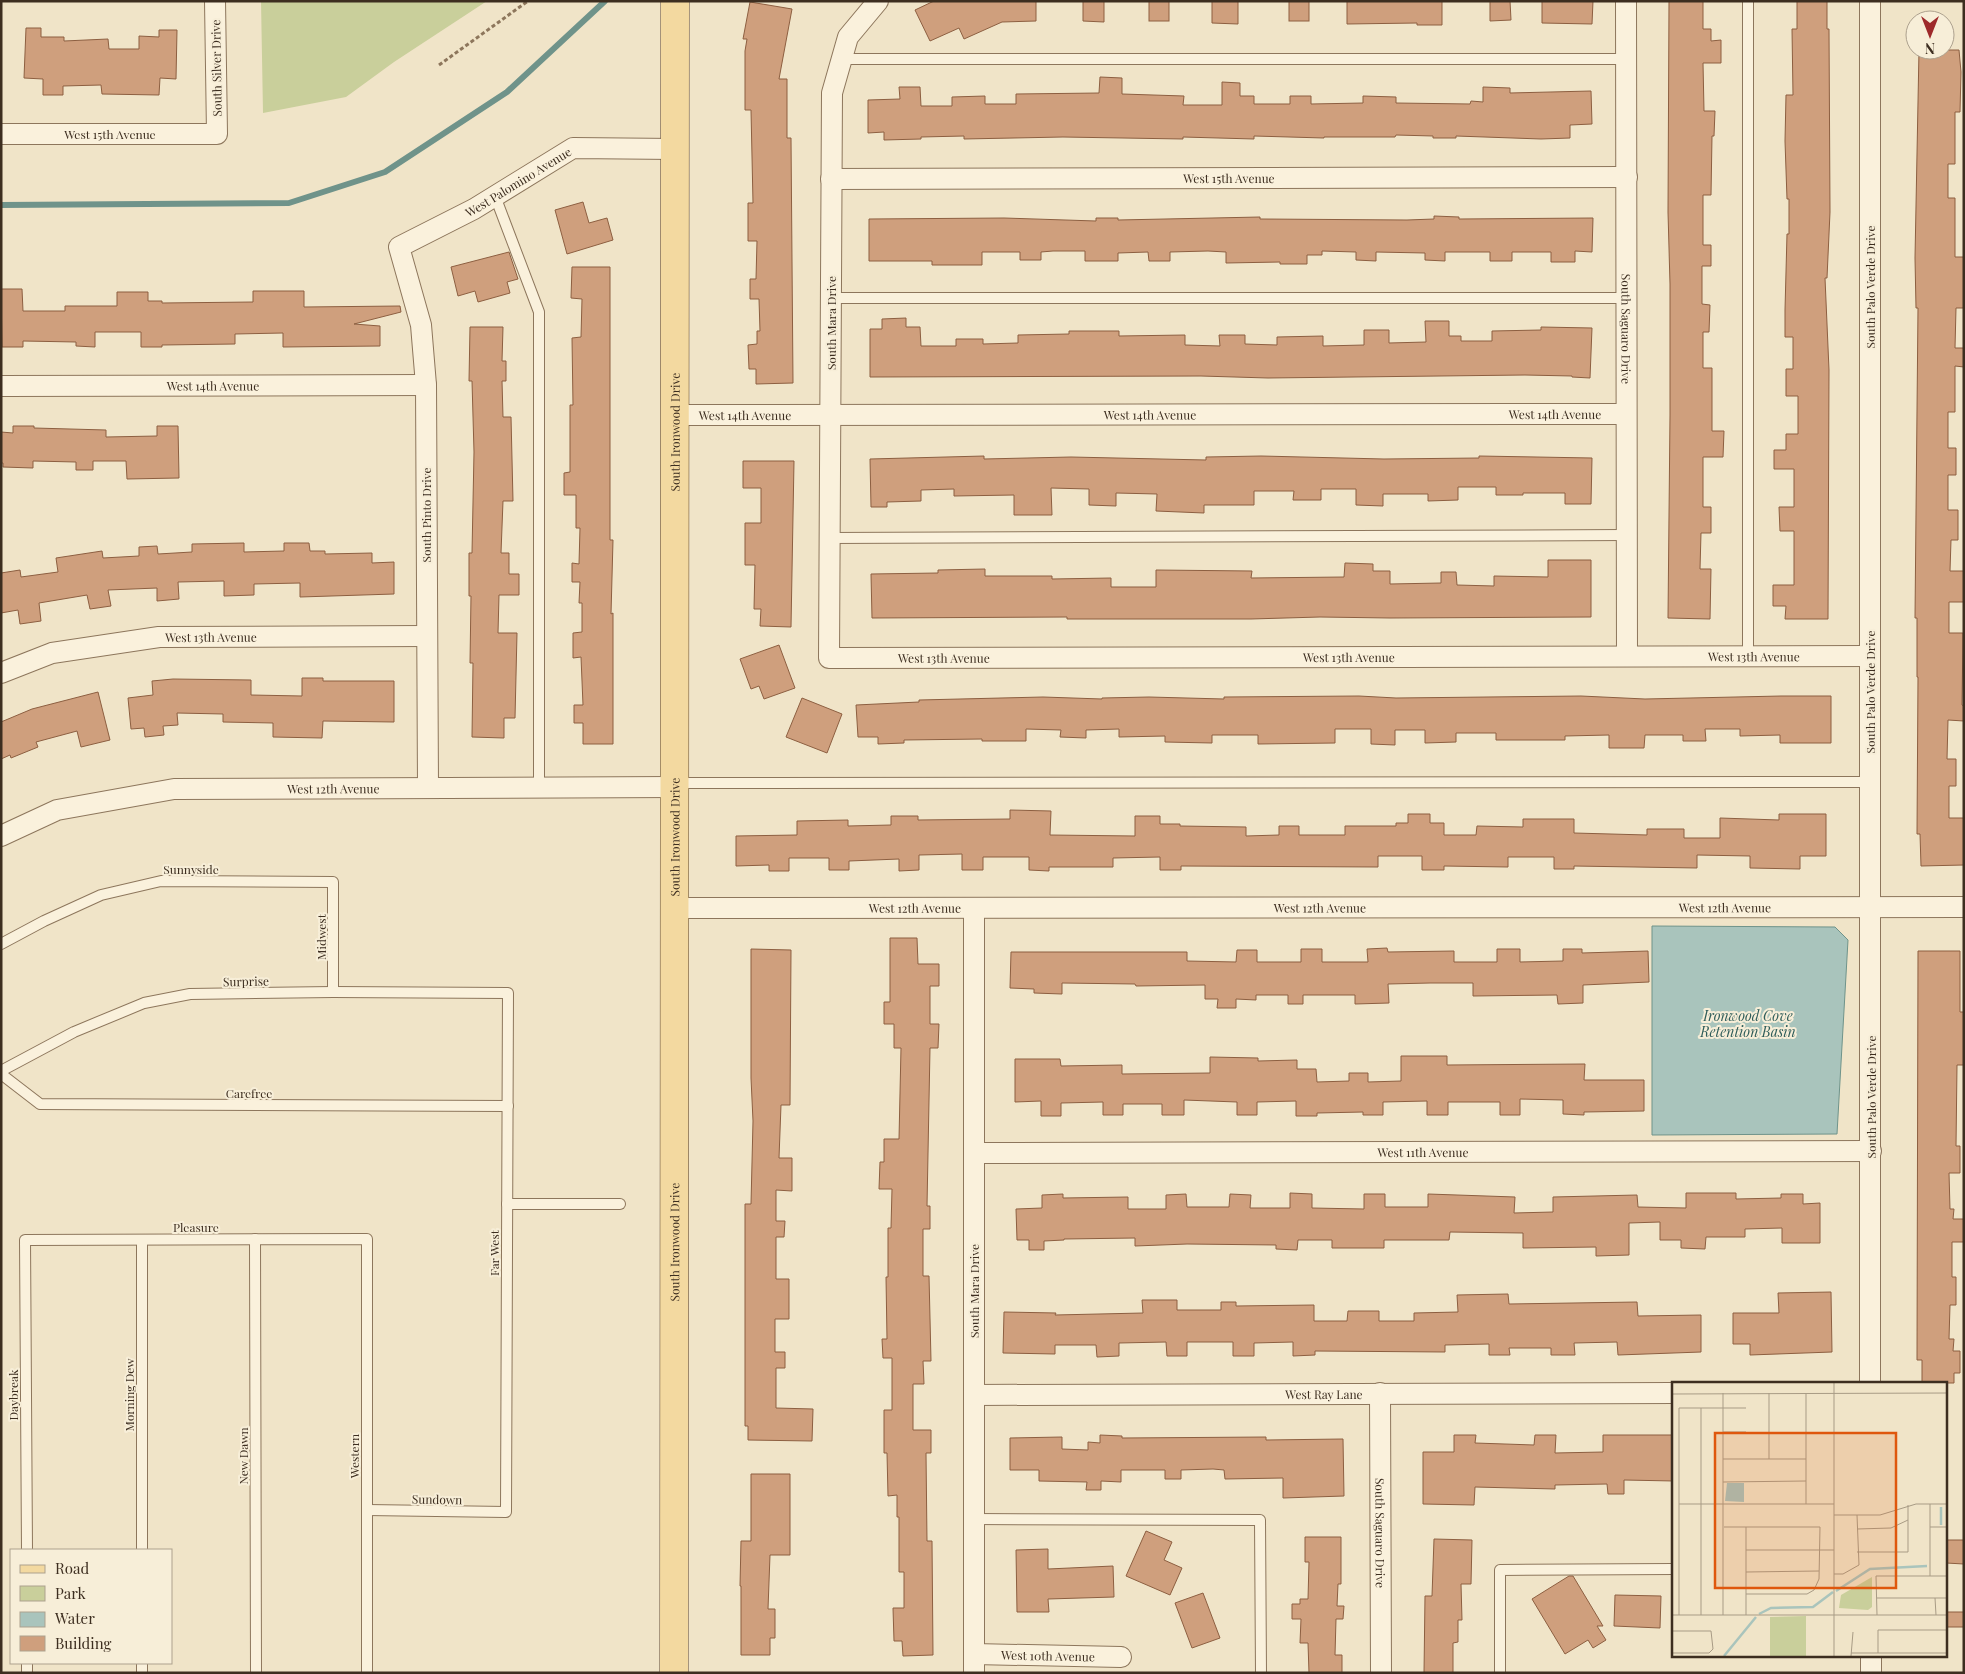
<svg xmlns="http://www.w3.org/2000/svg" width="1965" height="1674" font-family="'Playfair Display',serif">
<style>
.green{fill:#c9cf9b}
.water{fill:#a9c4bc;stroke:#6f938a}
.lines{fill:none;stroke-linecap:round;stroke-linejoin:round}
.stream{stroke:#6f938a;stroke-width:6}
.building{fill:#cf9f7d;stroke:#8d5f41}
.lane-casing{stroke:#8d765c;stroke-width:12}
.street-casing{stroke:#8d765c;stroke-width:22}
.primary-casing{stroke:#5b4430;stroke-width:29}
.path{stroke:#8d765c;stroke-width:3;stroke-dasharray:4 2.5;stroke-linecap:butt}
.lane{stroke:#faf1dc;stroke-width:10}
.street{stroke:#faf1dc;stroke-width:20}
.primary{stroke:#f3d9a0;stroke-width:28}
.labels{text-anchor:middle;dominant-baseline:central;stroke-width:4;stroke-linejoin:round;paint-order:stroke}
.street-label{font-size:12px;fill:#3d2e20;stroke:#f7eed8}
.water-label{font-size:14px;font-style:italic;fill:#2f5d5a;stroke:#f7eed8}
.inset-river{fill:none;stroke:#a9c4bc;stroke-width:2.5}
.inset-road{fill:none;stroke:#a89b85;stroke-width:1}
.view{fill:#df570d;fill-opacity:0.15;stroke:#df570d;stroke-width:2.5}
.inset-edge{fill:none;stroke:#3d2e20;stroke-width:2.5}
</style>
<rect width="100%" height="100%" fill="#f0e4c8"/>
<path class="green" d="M261,1H487L394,62L346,97L263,113Z"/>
<path class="water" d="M1652,926L1835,927L1848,940L1837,1134L1652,1135Z"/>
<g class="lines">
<path class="stream" d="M1,205L289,203L385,172L507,92L605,1"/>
</g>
<g class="building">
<path d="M934,1H1036V21L1002,22L964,39L959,28L930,41L915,10Z"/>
<path d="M1083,1H1104V22L1083,21Z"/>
<rect x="1149" y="1" width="20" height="20"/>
<path d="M1212,1H1238V24L1212,23Z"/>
<rect x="1289" y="1" width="20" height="20"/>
<path d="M1347,1H1442V25H1417V23L1347,24Z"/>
<path d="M1490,1H1510L1511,20L1490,21Z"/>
<path d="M1542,1H1593L1592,24L1542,23Z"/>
<path d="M1669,1H1703V29H1711V41L1721,40V63H1703L1704,111H1715L1714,136H1712L1711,195H1703V245H1711V266H1702V304L1710,305L1709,332H1703V368H1712V431H1724L1723,457H1703V507H1711V533H1701L1700,569H1711L1710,619L1668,618L1670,415V284L1668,212Z"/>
<path d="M1797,1H1827V29H1829L1830,212L1827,278H1825L1829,370L1828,619H1785L1786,606H1773V585H1794V531H1780L1779,507H1794V469H1774V450H1786V434H1798V396H1786V369H1793V337H1785V310L1787,234H1789V199H1787L1785,141L1786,95H1793L1792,29H1797Z"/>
<path d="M750,2L792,9L779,79H787V138H791L793,383L756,384V369H749L748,345L757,344V331H760L759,299H750V279H756L757,241H748V203H753L751,110H745V51L747,39H743Z"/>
<path d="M26,28H41V37H64V41L108,39L109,49H139V36L159,37V30H177L176,79L160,78L159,95L102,94L101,85L63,86V95H43V79L24,78Z"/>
<path d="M1919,50H1959L1961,72L1960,112H1955V164H1948V198H1955V257H1964V308H1956L1955,348H1964V367L1955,366V412H1948V448H1956V475H1948V510H1958V540H1951L1950,571H1964V602H1949V633H1963L1962,705L1964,706V721L1948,720L1947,759H1956V786H1949V818H1964V865L1921,866L1920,834H1917L1918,677H1917V618H1915L1918,308H1916L1915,258Z"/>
<path d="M1100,77L1122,78V94L1184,96L1183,105H1222V82L1240,83V96H1254V104H1290V96H1311V104L1363,103V96L1396,97V103L1470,104L1471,101L1483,102V87L1510,88V93L1591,91L1592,124L1570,125V138L1541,139L1456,136V138H1433V136L1396,135L1395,137H1324V138L1254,136V139L1183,137V139L1063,137L964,139V136L921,137V139L884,140V132L868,133V100L900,99L899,87H920L921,106H952V97L985,96V104H1016V94L1099,93Z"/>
<path d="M583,202L589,223L607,218L613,240L567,254L555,210Z"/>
<path d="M1434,216L1459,217V219L1593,218L1592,252L1575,251V262H1551V252H1512V261H1490V252H1445V261L1425,260V253L1376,252V261L1356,260V252L1322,251V255H1307V264H1280V262L1226,263V252L1208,251L1170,252V261H1149L1148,252L1118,253V261H1085V251H1053L1041,252V260H1020V252H982V265H932V261H869V219L1004,218L1096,221V218H1118V220L1260,217V219L1407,220L1434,219Z"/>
<path d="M509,252L518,279L507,282L510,293L478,302L475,291L458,296L451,267Z"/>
<path d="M572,267H610V540H613L611,614L613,613V744H583V723H574V705H583L581,657L573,658V633L582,632V603H579L580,582H572V563L579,564L580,528H576V495H564V473L570,472V405H573L572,338L581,337L582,299L571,298Z"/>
<path d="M1,289H22L23,311H65V306H117V292H148V301H162V303L253,302V291H304V307L400,306L401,312L354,324L380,326V346L283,347V333L235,334V344L162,345V347H141V332H95V347L76,346V342L23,341V347H2Z"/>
<path d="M906,318V327H920L921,346H956V339H983V344L1018,343V335L1069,334V331H1119V336L1185,335V345L1220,346L1219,335H1245V344L1277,345V337L1323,336V346L1364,345V330H1389V343L1426,342L1425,321H1449V336H1461V341H1492V331L1541,330V327L1592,328L1590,378L1572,377V376L1525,375L1268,378L1201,376L870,377V329H882V319Z"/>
<path d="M470,327H503L502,361H506V381H502L503,417H511L513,501H503L501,553H509V574H519V595H499L498,633H517L515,718H504V738L472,737L473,663H470L471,596H469V553H472L474,452L472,381H469Z"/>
<path d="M13,426H34V428L106,430V437L157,436V426H178L179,478L127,479L126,461H93V470H76V462L33,461V468L3,467V463H1V432L13,433Z"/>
<path d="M984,456V459L1071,457L1206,460V457L1261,456L1384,459L1479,458V456L1592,458L1591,504H1565V493H1523V495H1496V487H1458V500L1428,501V494H1383V506L1356,505V489H1321V500H1293L1294,491H1254V505H1204V513L1156,511L1157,494L1116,493V506L1089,505V489L1051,488L1052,515H1014V495L954,496V489L921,490V501L887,502V507H871L870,459Z"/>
<path d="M743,461H794L791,627L760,626L761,609H754L755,565H745V523H761V488H743Z"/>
<path d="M244,543V552L284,551V543H309L310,551H325V554L372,553V563L394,562V594L300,597V583L254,584V595L224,596V581L178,582L179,599L157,601V588L108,590L111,606L90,609L87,595L39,603L41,621L20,624L18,610L1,613V573L20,570L21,577L58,572L56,558L102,551L103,558L139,556V547L157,546L158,554L192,552V544Z"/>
<path d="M1548,560H1591V617L1390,618L1320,617L1251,619H1067V617L872,618L871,574L938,573V570L985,569V576H1052V579L1111,578V587H1156V570L1252,571L1251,578L1344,577L1345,563L1373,564V571H1390V584L1441,583V572H1456L1457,585L1494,586V576L1548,577Z"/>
<path d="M779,645L795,688L764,699L759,686L751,689L740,659Z"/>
<path d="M302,678H323V681H394V722L323,721L322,738L273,737V723L223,722V714L177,713L178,725L163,726L164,735L145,737L144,728L131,729L128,698L153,695L152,681L173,679L251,680V695L302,696Z"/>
<path d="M98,692L110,740L81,747L77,731L36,742L38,747L11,758L10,755L1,759V722L32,709Z"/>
<path d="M1359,696L1396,698L1581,696L1645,699L1781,696H1831V743H1780V735L1740,736V729H1705L1706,741H1683V735H1645L1644,748H1609V735L1565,736V740H1496V733H1456V742L1425,743V730H1395V745L1371,744V729H1335V743L1258,744V735H1212V743L1165,742V736L1119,737V729L1086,730V738L1060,737L1061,730L1026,729V741H982V739L904,740V743L878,744V737H858L856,705L919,702V700L1043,697L1102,699V698L1149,697L1224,699V697Z"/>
<path d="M802,698L842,714L827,753L786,737Z"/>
<path d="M1010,810L1051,811L1050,835L1135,836V816H1160V824H1180V826L1246,827V836L1279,835V826H1299V835H1345V826H1396V823H1408V814H1430V823H1444V835H1476L1477,826L1523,827V819H1574V833L1647,835V829H1684V838H1720V818L1779,820V814H1826V856H1800V869L1750,868V856L1697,855V868L1574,866V869H1554V857H1508V867L1444,866V870H1422V856H1378V867L1181,866V870H1160V857L1113,858V867H1049V871L1029,870V857H983V870H962V854L919,855V870L899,871V859L849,861V870H829V858H789V871H769V865L736,866V836L797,835V821L848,820V826L891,825V816H918V820L1010,819Z"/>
<path d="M890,938H917L918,964H939V986H930V1024H939L938,1048H930L927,1206H930V1229H923V1276H929L931,1361H923L924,1384H913V1430H931V1453H926L927,1541H932L933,1655L903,1656L902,1641H894L893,1608H904V1572H899V1517H897V1495L888,1496L887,1453H884V1410H892V1358H883L882,1339H887L886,1277H888V1228H891L892,1189H879L880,1162H884V1139H899L901,1048H894V1024H884V1002H890Z"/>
<path d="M1387,948L1388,952L1454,951V962H1497V949H1520V962L1563,961V949H1582V953L1648,951L1649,982L1583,985V1003L1558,1004L1557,995L1473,996V983H1430L1388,984L1389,1003L1355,1004V995H1303V1004H1288V995H1256V1000L1236,999V1008H1217L1218,999H1205V985L1136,986L1135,984L1062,983V994L1034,993V989L1010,988L1011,952H1187V961L1236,962L1237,950H1257V962H1301V949H1322V962H1368L1367,949Z"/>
<path d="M751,949L791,950L790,1105H781L779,1158H792V1191L776,1190V1221H785L784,1237H776V1279H789V1319H775V1352H785V1368H776V1408L813,1409L812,1441L748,1440V1426H745V1204H751L753,1121L751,1078Z"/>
<path d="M1918,951H1960V1012H1964V1065H1957L1956,1146H1960V1173H1949L1950,1209H1954L1953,1219H1964V1242H1952V1277H1956V1305H1950L1949,1339H1954L1953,1351H1960V1373H1954V1383H1922V1360H1917Z"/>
<path d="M1401,1056H1447V1065L1585,1064L1584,1080H1644V1111L1584,1112V1115L1563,1114V1100L1520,1099V1115H1500V1102H1448V1115H1427V1101L1383,1102V1115H1363V1112L1317,1113V1116H1296V1101L1257,1102V1115H1237V1102L1184,1100V1115H1162V1104H1123V1115H1103V1102L1061,1103V1116H1041V1101L1015,1102V1059H1060L1061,1066L1122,1065V1074L1210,1073V1057L1258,1058V1061L1297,1060V1069H1316L1317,1082L1349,1081V1073H1368V1082L1401,1081Z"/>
<path d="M1290,1193L1312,1194V1208L1364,1209V1194H1385V1207H1428V1194L1515,1197L1514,1213L1553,1212V1197L1637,1195L1638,1207L1686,1208V1193H1736V1199L1781,1198V1194H1803V1204L1820,1203V1243H1782V1228L1745,1229V1237H1706L1705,1249L1681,1248V1240H1660V1222L1629,1223V1255L1596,1256V1247L1523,1248V1233L1450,1232L1449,1240H1384V1248H1332V1240H1298L1297,1250L1276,1249V1245L1187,1244L1135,1246V1238L1064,1239V1240L1044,1241V1250H1029V1240H1017L1016,1209L1042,1208V1195L1063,1194V1198L1128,1197V1209H1166V1195L1186,1194L1187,1207H1229L1230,1194L1251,1195L1250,1208H1290Z"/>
<path d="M1831,1292L1832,1352L1750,1355V1344H1733V1313H1779L1778,1293Z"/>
<path d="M1508,1294L1509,1304L1637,1302L1638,1316L1701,1315V1352L1618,1355L1617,1342L1574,1343L1575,1355H1551V1348H1509L1510,1355H1489V1344L1445,1345V1352L1315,1351V1355L1293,1356V1342L1254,1343V1356H1233V1342H1187V1356H1167L1166,1342L1119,1343V1356L1097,1357L1096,1345H1055V1354L1003,1353L1004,1312L1056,1313L1055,1315L1143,1313L1142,1300H1177V1310H1221V1302H1236V1306L1314,1305V1321H1347L1348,1311H1379V1321H1414V1313L1458,1312L1457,1295Z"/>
<path d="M1100,1435L1122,1436V1438L1266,1437V1440L1343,1439L1344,1496L1283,1498V1478L1225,1479L1224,1470L1213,1469L1181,1470V1479H1165V1470H1121V1482L1101,1481V1490H1086L1087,1482L1039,1481V1470H1010V1438L1062,1437V1449L1088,1450V1442L1100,1443Z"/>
<path d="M1454,1435H1476L1475,1443L1534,1445L1535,1435H1556L1555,1453L1603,1452V1435H1674V1481L1624,1480V1494H1608L1607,1484L1555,1485V1489L1475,1487L1474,1505L1423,1504V1452H1454Z"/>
<path d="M751,1474H790V1555H770L768,1609H775V1638H770V1655H741V1586H740L741,1541H751Z"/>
<path d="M1146,1531L1172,1542L1164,1560L1182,1568L1170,1595L1126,1576Z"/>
<path d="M1305,1537H1341V1584H1338L1337,1606H1344L1343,1619H1336L1335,1655H1342V1673H1309L1308,1643H1300L1301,1619H1292V1604H1300V1599H1308L1309,1562H1305Z"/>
<path d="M1434,1539L1472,1540L1471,1584H1461L1462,1620H1458V1642L1453,1643V1673H1424L1425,1596H1432Z"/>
<path d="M1946,1540H1964V1564L1946,1563Z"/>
<path d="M1048,1549V1569L1113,1566L1114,1597L1048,1599L1049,1612H1017L1016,1550Z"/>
<path d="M1569,1576H1573L1603,1626H1597L1606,1640L1593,1648L1588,1640L1565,1654L1532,1599Z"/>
<path d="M1203,1593L1220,1638L1192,1648L1175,1603Z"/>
<path d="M1615,1595L1661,1596L1660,1628L1614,1626Z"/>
<rect x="1946" y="1612" width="18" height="15"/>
</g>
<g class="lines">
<g class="lane-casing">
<g id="lane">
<path d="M1748,1V656"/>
<path d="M842,59H1626"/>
<path d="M495,196L539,312V787"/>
<path d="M831,298H1626"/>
<path d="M830,538L1626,535"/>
<path d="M676,783L1870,782"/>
<path d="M1,944L44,921L101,895L161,881L333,882V992"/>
<path d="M1,1071L74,1032L144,1003L190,994L333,992L508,993L506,1512L367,1510"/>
<path d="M1,1074L40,1104L508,1106"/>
<path d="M507,1204H620"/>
<path d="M255,1239L256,1673"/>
<path d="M142,1240V1550"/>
<path d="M974,1519L1260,1520L1261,1673"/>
<path d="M27,1550L25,1240L367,1239V1673"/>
<path d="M27,1663V1673"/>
<path d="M142,1663V1673"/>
<path d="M1500,1673V1570L1674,1569"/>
</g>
</g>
<g class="street-casing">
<g id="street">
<path id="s1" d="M878,1L848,37L832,93L829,658L1870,656"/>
<path id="s2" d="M1626,1L1627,656"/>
<path d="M1870,1V1383"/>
<path id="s3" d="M1,134H217L215,1"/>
<path id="s4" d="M831,179L1627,177"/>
<path id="s5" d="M1,386L426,385"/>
<path id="s6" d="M674,415L1626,414"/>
<path id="s7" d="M1,673L52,653L159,637L426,636"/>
<path id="s8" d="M428,787L426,385L421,325L399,247L474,209L573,148L675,149"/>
<path id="s9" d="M1,836L57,810L174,789L674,787"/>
<path id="s10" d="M675,908L1964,907"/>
<path d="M974,909V1673"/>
<path id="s11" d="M974,1153L1871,1151"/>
<path id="s12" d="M1380,1393L1381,1673"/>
<path id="s13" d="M974,1395L1674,1393"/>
<path id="s14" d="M974,1654L1121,1657"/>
<path d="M1871,1655V1673"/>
</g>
</g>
<g class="primary-casing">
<g id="primary">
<path id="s15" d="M674,1673L675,1"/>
</g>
</g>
<path class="path" d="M439,65L528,1"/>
<use href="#lane" class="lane"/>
<use href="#street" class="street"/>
<use href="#primary" class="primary"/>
</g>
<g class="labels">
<g class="street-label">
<text transform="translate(216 68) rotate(-91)">South Silver Drive</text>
<text stroke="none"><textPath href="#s3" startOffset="109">West 15th Avenue</textPath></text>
<text stroke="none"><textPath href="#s4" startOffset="398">West 15th Avenue</textPath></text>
<text stroke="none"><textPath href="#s8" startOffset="679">West Palomino Avenue</textPath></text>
<text transform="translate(1870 287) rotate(-90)">South Palo Verde Drive</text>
<text transform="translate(831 323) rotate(-90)">South Mara Drive</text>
<text stroke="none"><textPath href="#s2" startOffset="328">South Saguaro Drive</textPath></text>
<text stroke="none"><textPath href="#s5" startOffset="212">West 14th Avenue</textPath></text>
<text stroke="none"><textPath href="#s6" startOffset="881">West 14th Avenue</textPath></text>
<text stroke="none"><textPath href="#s6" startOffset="71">West 14th Avenue</textPath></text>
<text stroke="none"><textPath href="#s6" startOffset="476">West 14th Avenue</textPath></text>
<text stroke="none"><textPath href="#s15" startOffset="1241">South Ironwood Drive</textPath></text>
<text transform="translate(426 515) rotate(-90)">South Pinto Drive</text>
<text stroke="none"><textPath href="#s7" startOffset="215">West 13th Avenue</textPath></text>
<text stroke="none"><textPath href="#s1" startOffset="1595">West 13th Avenue</textPath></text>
<text stroke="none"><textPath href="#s1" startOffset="1190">West 13th Avenue</textPath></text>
<text stroke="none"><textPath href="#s1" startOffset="785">West 13th Avenue</textPath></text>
<text transform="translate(1870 692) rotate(-90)">South Palo Verde Drive</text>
<text stroke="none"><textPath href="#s9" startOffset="340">West 12th Avenue</textPath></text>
<text stroke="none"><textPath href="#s15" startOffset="836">South Ironwood Drive</textPath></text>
<text x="191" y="869">Sunnyside</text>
<text stroke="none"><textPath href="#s10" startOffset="1050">West 12th Avenue</textPath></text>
<text stroke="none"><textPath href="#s10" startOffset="645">West 12th Avenue</textPath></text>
<text stroke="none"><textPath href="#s10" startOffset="240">West 12th Avenue</textPath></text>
<text transform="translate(321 937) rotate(-90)">Midwest</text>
<text transform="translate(246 981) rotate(-1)">Surprise</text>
<text x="249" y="1093">Carefree</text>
<text transform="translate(1871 1097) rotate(-90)">South Palo Verde Drive</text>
<text stroke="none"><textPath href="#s11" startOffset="449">West 11th Avenue</textPath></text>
<text x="196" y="1227">Pleasure</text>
<text stroke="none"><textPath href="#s15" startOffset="431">South Ironwood Drive</textPath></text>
<text transform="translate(494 1253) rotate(-90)">Far West</text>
<text transform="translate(974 1291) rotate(-90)">South Mara Drive</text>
<text stroke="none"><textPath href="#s13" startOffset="350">West Ray Lane</textPath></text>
<text transform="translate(13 1395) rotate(-90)">Daybreak</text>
<text transform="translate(129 1395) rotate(-90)">Morning Dew</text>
<text transform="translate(243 1456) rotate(-90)">New Dawn</text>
<text transform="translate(354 1456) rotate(-90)">Western</text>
<text transform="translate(437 1499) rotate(1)">Sundown</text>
<text stroke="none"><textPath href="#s12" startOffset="140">South Saguaro Drive</textPath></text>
<text stroke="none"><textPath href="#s14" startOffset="74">West 10th Avenue</textPath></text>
</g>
<g class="water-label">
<text x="1748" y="1015">Ironwood Cove<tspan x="1748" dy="16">Retention Basin</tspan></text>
</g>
</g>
<g transform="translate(1672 1382)">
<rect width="275" height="275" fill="#f0e4c8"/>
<path d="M200,195V225L196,228L167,226L169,213ZM134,234V274H98V235Z" fill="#c9cf9b"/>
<path d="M55,101H72V120L53,119Z" fill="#a9c4bc"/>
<path class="inset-river" d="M269,143V125M164,209L198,187L255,184M87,232L99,226L141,225L161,210M52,274L84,235"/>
<path class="inset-road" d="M162,1V274M51,11V233M97,11V77M0,12L275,11M29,26V233M51,50H74M51,77H134M51,100L134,99M7,122H162M134,122V11M162,133H208L244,122H275M52,145H148L147,197L142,208L135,212H74M258,145H275M185,147L219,146L236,138M74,168H162M185,170H236V123M74,190L147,189M162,192H171L187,183L185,133M258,194V122M205,216H275M263,216L264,233M0,233H275M7,233V26H74M74,233V145M205,233L204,194H275M0,249H39L41,267L37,271H0M179,271H275M206,271V248H275M179,274L181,250"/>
<path class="view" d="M43,51H224V206H43Z"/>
<rect width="275" height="275" class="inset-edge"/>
</g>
<rect width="1965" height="1674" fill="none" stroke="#3d2e20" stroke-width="5"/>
<rect x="10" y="1549" width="162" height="115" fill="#f7eed8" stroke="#ada18e"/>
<rect x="20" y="1565" width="25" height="8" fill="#f3d9a0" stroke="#ada18e"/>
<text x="55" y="1574" font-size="15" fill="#3d2e20">Road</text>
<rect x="20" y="1586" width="25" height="15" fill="#c9cf9b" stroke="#ada18e"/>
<text x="55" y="1599" font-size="15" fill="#3d2e20">Park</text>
<rect x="20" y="1612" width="25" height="15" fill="#a9c4bc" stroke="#ada18e"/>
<text x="55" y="1624" font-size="15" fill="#3d2e20">Water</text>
<rect x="20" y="1636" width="25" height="15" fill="#cf9f7d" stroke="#ada18e"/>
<text x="55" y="1649" font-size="15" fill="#3d2e20">Building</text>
<g transform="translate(1930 35) rotate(180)"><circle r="24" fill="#f7eed8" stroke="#ada18e"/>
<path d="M0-4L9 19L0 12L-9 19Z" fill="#9e2a2b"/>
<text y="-8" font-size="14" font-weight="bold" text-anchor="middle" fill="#3d2e20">N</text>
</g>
</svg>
